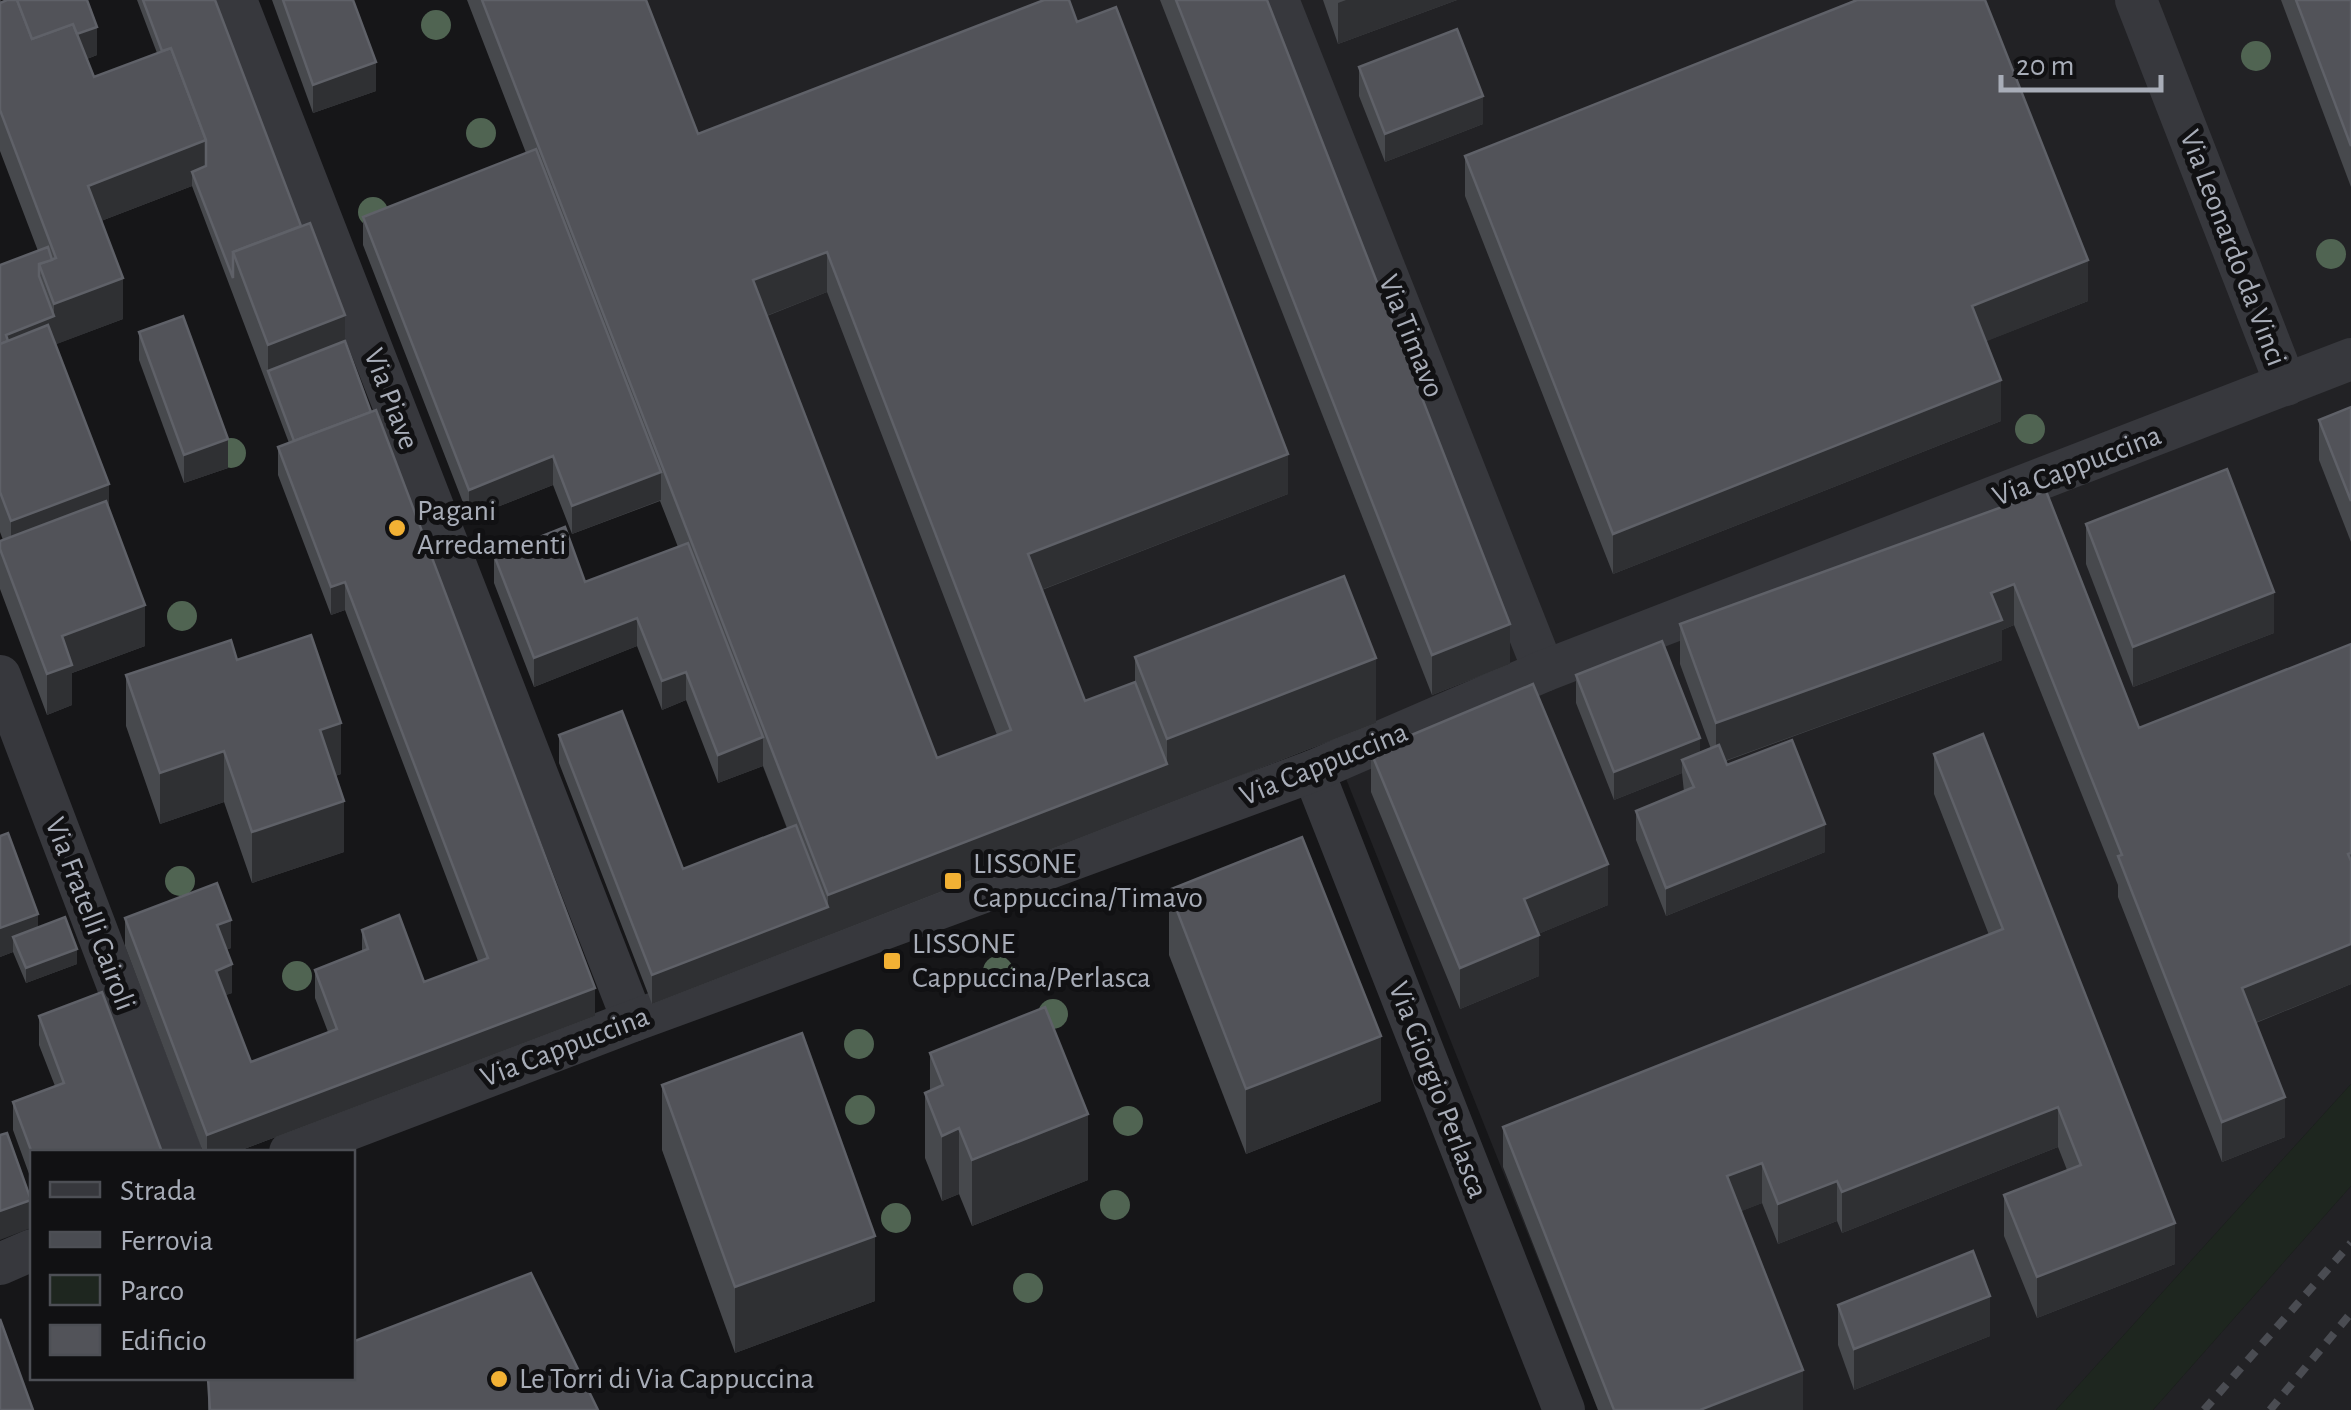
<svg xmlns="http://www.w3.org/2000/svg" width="2351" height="1410" font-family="'Alegreya Sans',sans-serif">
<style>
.built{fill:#222225}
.green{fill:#1e261f}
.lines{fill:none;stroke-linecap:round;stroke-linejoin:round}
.street{stroke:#37383d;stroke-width:42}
.rail{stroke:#4a4c52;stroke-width:8;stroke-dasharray:12 10;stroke-linecap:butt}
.tree{fill:#506452}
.wall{fill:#47494d;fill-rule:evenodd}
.shaded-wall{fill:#2f3033}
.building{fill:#525359;stroke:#5f6168;stroke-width:2.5;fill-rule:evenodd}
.poi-dot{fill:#f2b134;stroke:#111113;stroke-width:4}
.labels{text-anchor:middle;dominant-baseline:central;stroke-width:10;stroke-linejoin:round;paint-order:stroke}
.street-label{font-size:30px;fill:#a8adb8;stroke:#111113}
.poi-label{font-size:30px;fill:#a8adb8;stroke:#111113;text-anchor:start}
</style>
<rect width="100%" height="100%" fill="#161618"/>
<g class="built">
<path d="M468,0H2351V1084L2056,1410H1598L1331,741L828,936Z"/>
<path d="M2351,1186V1410H2153Z"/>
</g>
<path class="green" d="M2351,1084V1186L2153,1410H2056Z"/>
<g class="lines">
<g class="street">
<path d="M236,0L633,1021"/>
<path d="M1278,0L1544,671"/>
<path d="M2136,0L2286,385"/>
<path d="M0,676L181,1152"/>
<path d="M1313,771L1564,1410"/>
<path d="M290,1152L633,1021L1313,771L1544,671L2351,359"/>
<path d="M0,1264L32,1250"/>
</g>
<g class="rail">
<path d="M2204,1410L2351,1243"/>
<path d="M2270,1410L2351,1313"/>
</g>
</g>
<g class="tree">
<circle cx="436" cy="25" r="15"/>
<circle cx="2256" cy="56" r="15"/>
<circle cx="481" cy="133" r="15"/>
<circle cx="373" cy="212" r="15"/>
<circle cx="2331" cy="254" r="15"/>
<circle cx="2030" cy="429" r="15"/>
<circle cx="231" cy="453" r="15"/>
<circle cx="182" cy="616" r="15"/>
<circle cx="180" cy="881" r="15"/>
<circle cx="998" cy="971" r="15"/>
<circle cx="297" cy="976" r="15"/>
<circle cx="1053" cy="1014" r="15"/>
<circle cx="859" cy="1044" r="15"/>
<circle cx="860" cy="1110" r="15"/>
<circle cx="1128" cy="1121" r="15"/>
<circle cx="1115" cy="1205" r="15"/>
<circle cx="896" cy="1218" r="15"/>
<circle cx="1028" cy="1288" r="15"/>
</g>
<g class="wall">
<path d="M0,0L97,55L87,59L94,77L157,53L137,0H215L345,341L595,1016L236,1152H203L125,946V918L231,948L226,950L232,993L225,995L251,1062L328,1032L315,998V970L362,952V930L424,982L478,961L345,610L331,615L278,475V447L289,443L192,186L101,221L123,319L56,344L109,507L145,646L72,673V705L47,715L0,589V541L3,540L0,532V265L38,251L0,151Z"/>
<path d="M272,0H353L376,91L313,113Z"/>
<path d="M467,0H646L698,134L1077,22L1288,494L1042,590L1085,701L1135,682V657L1376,723L652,1004L559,763V735L683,869L787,828L763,766L718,783L686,700L662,710L637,646L534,687L494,583V555L585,582L678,547L660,501L572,534L553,485L469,518L363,245V217L526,153ZM827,292L997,735L937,758L767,316Z"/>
<path d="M1160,0H1267L1510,664L1432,695Z"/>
<path d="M1323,0H1457L1338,44Z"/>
<path d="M2281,0H2351V187Z"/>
<path d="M1359,67L1483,124L1385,162L1359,96Z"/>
<path d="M1465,156L2088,301L1986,341L2001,421L1613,574L1465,196Z"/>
<path d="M139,332L228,468L184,483L139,360Z"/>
<path d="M2351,407V542L2319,460V420Z"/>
<path d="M2046,491L2139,728L2351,644V984L2256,1023L2285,1137L2222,1162L2118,897V885L2014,625L2002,630V660L1726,761L1727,765L1825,852L1666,916L1636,840V811L1684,792L1682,773L1614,800L1576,703V675L1700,753L1711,749L1680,664V624Z"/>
<path d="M2086,524L2274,633L2133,687L2086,564Z"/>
<path d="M237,660L341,774L335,776L344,852L252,883L224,802L160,824L126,726V675Z"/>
<path d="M1371,752L1608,905L1538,934L1539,976L1460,1009L1371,792Z"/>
<path d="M1934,754L2175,1264L2037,1318L2004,1236V1195L2067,1170L2058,1147L1842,1233L1837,1221L1778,1244L1762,1203L1741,1211L1803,1410H1598L1503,1167V1127L1989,935L1934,794Z"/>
<path d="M0,836L38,927L77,964L26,983L13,952L0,957Z"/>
<path d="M1169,890L1381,1101L1246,1154L1169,955Z"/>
<path d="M39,1016L162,1152H32V1182L13,1130V1102L55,1086L39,1045Z"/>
<path d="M930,1053L1088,1180L972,1226L959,1194L942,1201L925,1158V1093L930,1091Z"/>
<path d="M662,1085L875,1301L735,1353L662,1150Z"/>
<path d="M1838,1305L1990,1336L1854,1390L1838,1345Z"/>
<path d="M208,1378L598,1410H208Z"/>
</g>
<g class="shaded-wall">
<path d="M1346,0H1457L1338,44V3Z"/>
<path d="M97,27V55L32,80V52Z"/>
<path d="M376,62V91L313,113V85Z"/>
<path d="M1483,96V124L1385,162V134Z"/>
<path d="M206,140V181L192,172V186L88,226V186Z"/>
<path d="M827,252V292L753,321V280Z"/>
<path d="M2088,260V301L1972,347V306Z"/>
<path d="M123,278V319L12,361L6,335L54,316V304Z"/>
<path d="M345,315V356L268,371V345Z"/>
<path d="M2001,380V421L1613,574V534Z"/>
<path d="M228,439V468L184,483V455Z"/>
<path d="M1288,454V494L1028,595V554Z"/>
<path d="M553,456V485L469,518V490Z"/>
<path d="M661,472V500L572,534V506Z"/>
<path d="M109,484V525L11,562V521Z"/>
<path d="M345,582V610L331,615V587Z"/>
<path d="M2014,584V625L2002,630V660L1716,764V723L1991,593Z"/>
<path d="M2274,592V633L2133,687V647Z"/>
<path d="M145,605V646L72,673V705L47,715V674L62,636Z"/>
<path d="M637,618V646L534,687V658Z"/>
<path d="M1510,624V664L1432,695V655Z"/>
<path d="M1376,658V723L1167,804V739Z"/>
<path d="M686,672V700L662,710V681Z"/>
<path d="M341,723V774L320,781V730Z"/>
<path d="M763,737V766L718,783V755Z"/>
<path d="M1700,738V766L1682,760V773L1614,800V772Z"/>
<path d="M224,751V802L160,824V773Z"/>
<path d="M1167,764V804L652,1004V975L828,907V895Z"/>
<path d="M344,801V852L252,883V832Z"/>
<path d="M1825,824V852L1666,916V888Z"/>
<path d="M1608,864V905L1524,940V899Z"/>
<path d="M38,914V942L13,937V952L0,957V928Z"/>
<path d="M231,920V948L217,953V925Z"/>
<path d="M1539,935V976L1460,1009V968Z"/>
<path d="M2351,944V984L2242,1028V988Z"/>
<path d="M77,949V964L26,983V968Z"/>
<path d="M232,964V993L216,999V971Z"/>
<path d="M595,988V1016L236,1152H207V1135Z"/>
<path d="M1381,1036V1101L1246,1154V1089Z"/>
<path d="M2285,1097V1137L2222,1162V1122Z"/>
<path d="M2058,1107V1147L1842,1233V1192Z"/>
<path d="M1088,1114V1180L972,1226V1160Z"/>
<path d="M959,1128V1194L942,1201V1136Z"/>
<path d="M1762,1163V1203L1727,1217V1176Z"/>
<path d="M1837,1181V1221L1778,1244V1204Z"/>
<path d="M31,1200V1228L0,1240V1211Z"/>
<path d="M2175,1223V1264L2037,1318V1277Z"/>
<path d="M875,1236V1301L735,1353V1287Z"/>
<path d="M1990,1296V1336L1854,1390V1349Z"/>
<path d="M1803,1370V1410H1700Z"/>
</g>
<g class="building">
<path d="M7,0H17L32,39L73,24L94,77L171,48L206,140L88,186L123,278L54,304L39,264L56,258L0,110V3Z"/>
<path d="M17,0H87L97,27L77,34L73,24L32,39Z"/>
<path d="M143,0H215L301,226L233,252V278L192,172L206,166V140L171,48L162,51Z"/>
<path d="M283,0H353L376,62L313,85Z"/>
<path d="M482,0H646L698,134L1044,0H1069L1077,22L1116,7L1288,454L1028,554L1085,701L1135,682L1167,764L828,895ZM827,252L1011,730L937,758L753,280Z"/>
<path d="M1176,0H1267L1510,624L1432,655Z"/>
<path d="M1857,0H1985L2088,260L1972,306L2001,380L1613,534L1465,156Z"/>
<path d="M2296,0H2351V146Z"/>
<path d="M1457,29L1483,96L1385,134L1359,67Z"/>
<path d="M536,149L661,472L572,506L553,456L469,490L363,217Z"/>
<path d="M310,223L345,315L268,345L233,252Z"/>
<path d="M48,247L52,260L39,264V276L54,316L6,335L8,341L0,344V265Z"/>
<path d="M183,316L228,439L184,455L139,332Z"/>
<path d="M48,325L109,484L11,521L0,492V344Z"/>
<path d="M345,341L371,412L294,441L268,371Z"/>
<path d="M2351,407V501L2319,420Z"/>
<path d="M376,410L595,988L207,1135L125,918L217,883L231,920L217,925L232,964L216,971L251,1062L337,1029L315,970L368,949L362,930L399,915L424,982L488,958L345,582L331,587L278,447Z"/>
<path d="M2227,469L2274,592L2133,647L2086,524Z"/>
<path d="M2046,491L2139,728L2351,644V853L2348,854L2351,861V944L2242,988L2285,1097L2222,1122L2118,856L2122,855L2014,584L1991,593L2002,620L1716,723L1680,624Z"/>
<path d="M106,501L145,605L62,636L72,665L47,674L0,549V541Z"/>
<path d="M565,527L585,582L688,543L763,737L718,755L686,672L662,681L637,618L534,658L494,555Z"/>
<path d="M1344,576L1376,658L1167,739L1135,657Z"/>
<path d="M311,635L341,723L320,730L344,801L252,832L224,751L160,773L126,675L231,640L237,660Z"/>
<path d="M1662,641L1700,738L1614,772L1576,675Z"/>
<path d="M1533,684L1608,864L1524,899L1539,935L1460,968L1371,752Z"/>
<path d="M622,711L683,869L796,825L828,907L652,975L559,735Z"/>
<path d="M1983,734L2175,1223L2037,1277L2004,1195L2081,1165L2058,1107L1842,1192L1837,1181L1778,1204L1762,1163L1727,1176L1803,1370L1700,1410H1614L1503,1127L2003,929L1934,754Z"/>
<path d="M1792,740L1825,824L1666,888L1636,811L1694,787L1682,760L1719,745L1727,765Z"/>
<path d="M8,833L38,914L0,928V836Z"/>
<path d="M1302,837L1381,1036L1246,1089L1169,890Z"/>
<path d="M65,917L77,949L26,968L13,937Z"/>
<path d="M102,992L162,1152L32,1153L13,1102L64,1083L39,1016Z"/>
<path d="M1045,1007L1088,1114L972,1160L959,1128L942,1136L925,1093L943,1085L930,1053Z"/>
<path d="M802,1033L875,1236L735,1287L662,1085Z"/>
<path d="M7,1133L31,1200L0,1211V1135Z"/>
<path d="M1973,1251L1990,1296L1854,1349L1838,1305Z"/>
<path d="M531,1273L598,1410H210L208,1378H352V1342Z"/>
<path d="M0,1319L33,1410H0Z"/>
</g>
<g class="poi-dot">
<circle cx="397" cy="528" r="10"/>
<rect x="943" y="871" width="20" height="20" rx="5"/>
<rect x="882" y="951" width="20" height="20" rx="5"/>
<circle cx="499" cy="1379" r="10"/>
</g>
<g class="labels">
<g class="street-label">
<text transform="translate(2233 248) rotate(69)">Via Leonardo da Vinci</text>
<text transform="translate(1411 336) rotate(68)">Via Timavo</text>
<text transform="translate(391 399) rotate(69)">Via Piave</text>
<text transform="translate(2077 466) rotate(-21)">Via Cappuccina</text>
<text transform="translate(1324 764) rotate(-22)">Via Cappuccina</text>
<text transform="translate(90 914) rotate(69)">Via Fratelli Cairoli</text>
<text transform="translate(565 1047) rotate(-21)">Via Cappuccina</text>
<text transform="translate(1438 1090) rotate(69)">Via Giorgio Perlasca</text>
</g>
<g class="poi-label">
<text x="417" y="511">Pagani<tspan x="417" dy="34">Arredamenti</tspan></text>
<text x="973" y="864">LISSONE<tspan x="973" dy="34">Cappuccina/Timavo</tspan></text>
<text x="912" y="944">LISSONE<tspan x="912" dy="34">Cappuccina/Perlasca</tspan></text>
<text x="519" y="1379">Le Torri di Via Cappuccina</text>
</g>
</g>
<rect x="30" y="1150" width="325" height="230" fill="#111113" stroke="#4d4f55" stroke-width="2.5"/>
<rect x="50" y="1182" width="50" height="15" fill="#37383d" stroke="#4d4f55" stroke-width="2.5"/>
<text x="120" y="1200" font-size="30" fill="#a8adb8">Strada</text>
<rect x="50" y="1232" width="50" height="15" fill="#4a4c52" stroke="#4d4f55" stroke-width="2.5"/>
<text x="120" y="1250" font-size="30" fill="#a8adb8">Ferrovia</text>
<rect x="50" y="1275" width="50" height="30" fill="#1e261f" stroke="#4d4f55" stroke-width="2.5"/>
<text x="120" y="1300" font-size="30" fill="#a8adb8">Parco</text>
<rect x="50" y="1325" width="50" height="30" fill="#525359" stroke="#4d4f55" stroke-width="2.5"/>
<text x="120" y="1350" font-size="30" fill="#a8adb8">Edificio</text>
<path d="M2001 75v15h160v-15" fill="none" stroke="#a8adb8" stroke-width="5"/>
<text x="2016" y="75" font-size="30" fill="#a8adb8" stroke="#111113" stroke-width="8" paint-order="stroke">20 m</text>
</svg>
